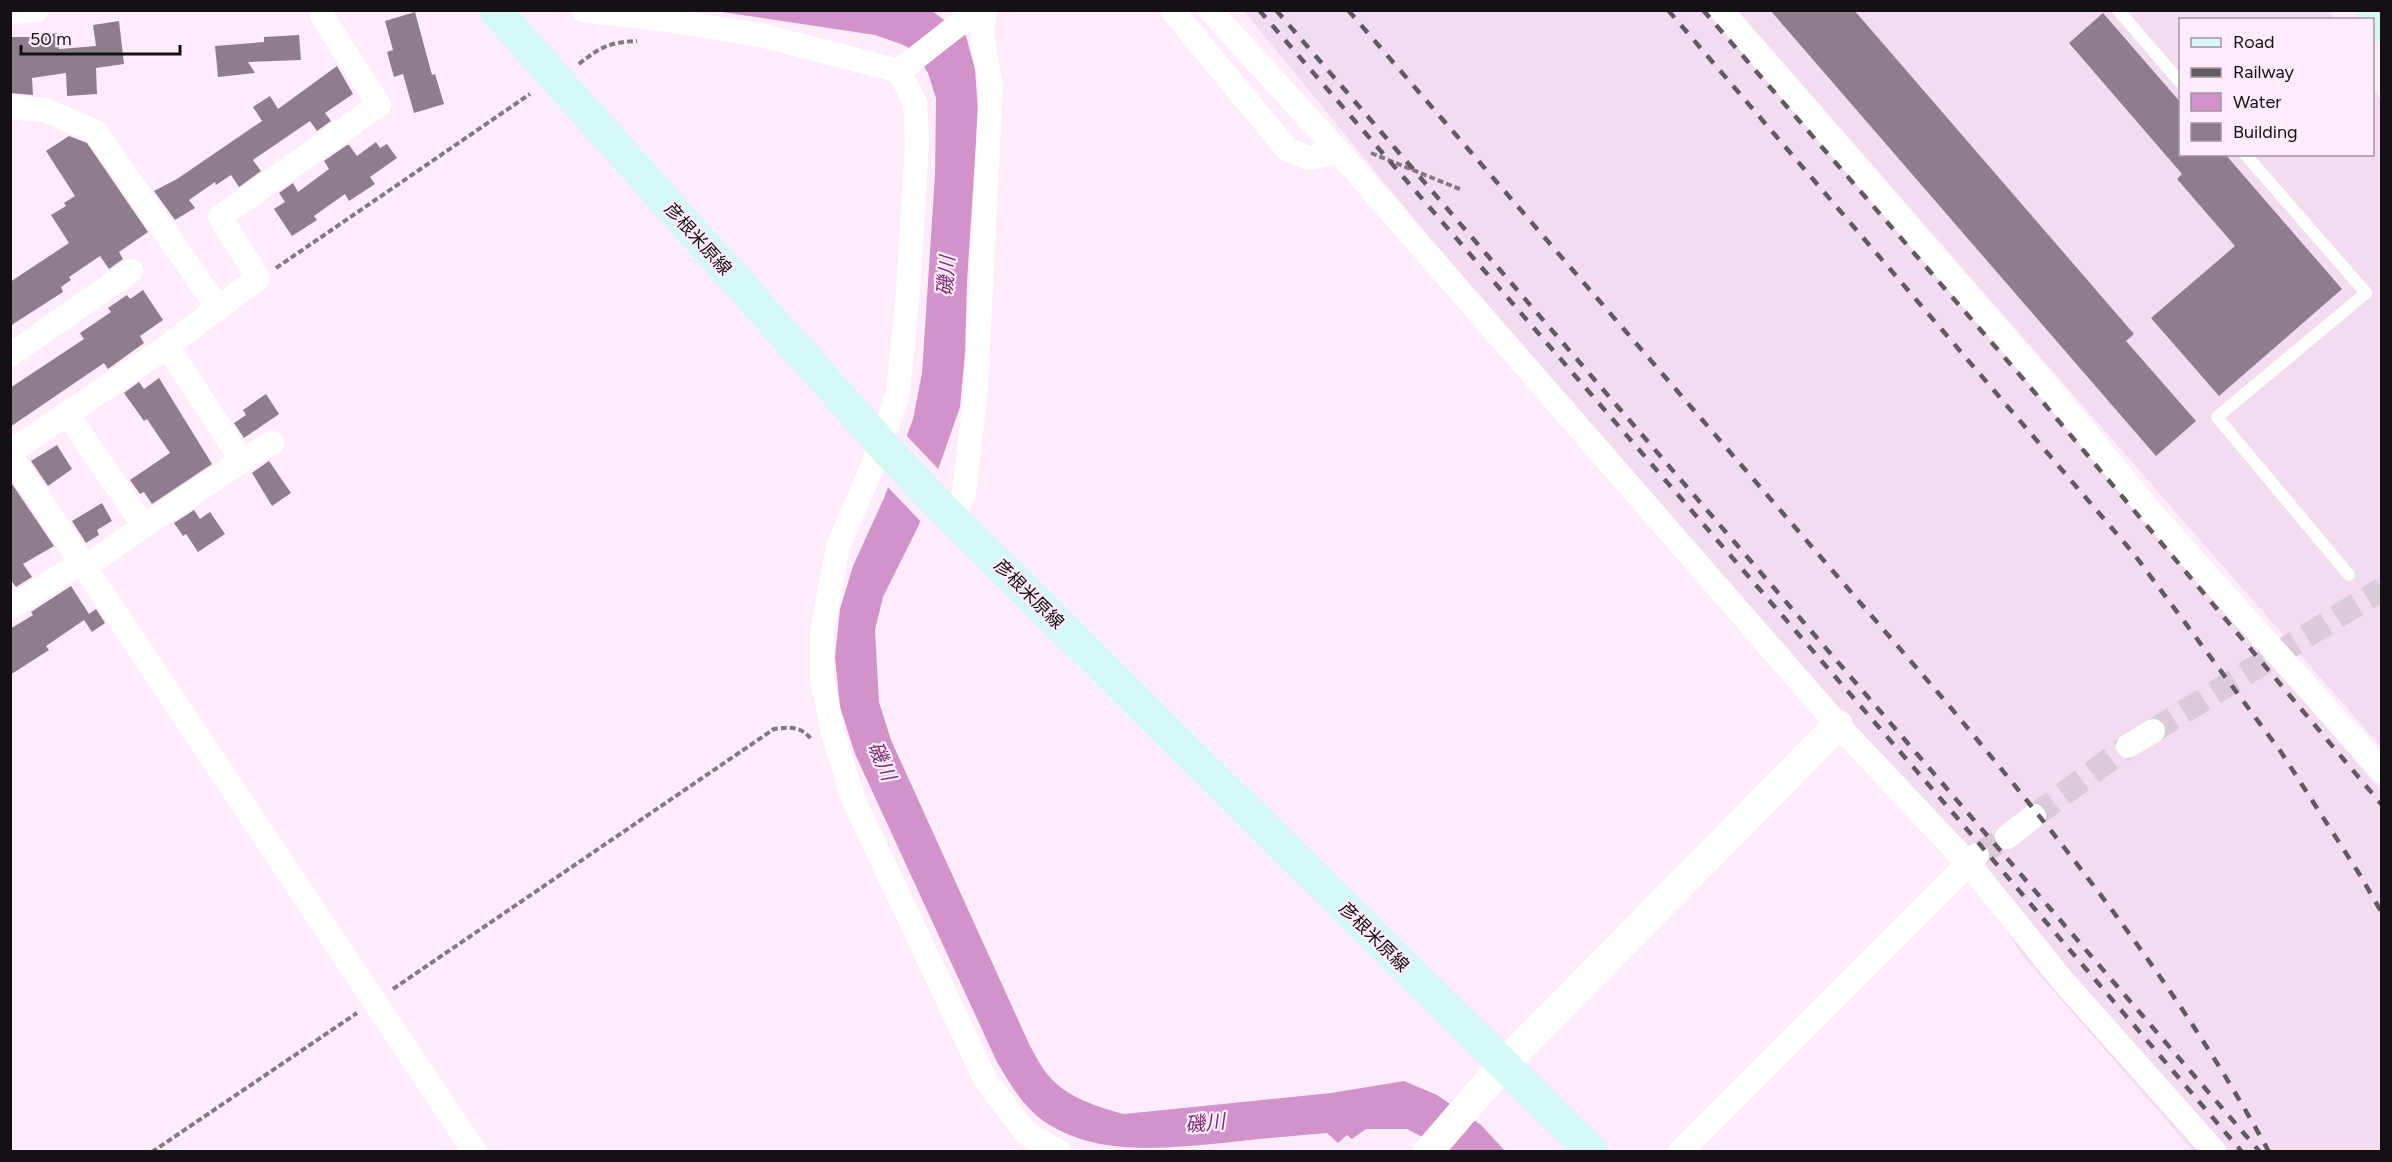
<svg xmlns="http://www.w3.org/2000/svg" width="2392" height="1162" font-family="Figtree,'Noto Sans JP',sans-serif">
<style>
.built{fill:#f3dcf0}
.water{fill:#d293cb}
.pier{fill:#feecfb}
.building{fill:#8e7e8b}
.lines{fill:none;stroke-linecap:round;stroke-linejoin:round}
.minor-tunnel{stroke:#dbcbd8;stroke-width:24;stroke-dasharray:24 12;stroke-linecap:butt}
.path{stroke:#847882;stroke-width:4;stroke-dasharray:6 3;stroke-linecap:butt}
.service{stroke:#fff;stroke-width:12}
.minor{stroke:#fff;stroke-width:24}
.tertiary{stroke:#fff;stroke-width:30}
.secondary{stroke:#d6f9f6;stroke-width:33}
.rail{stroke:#625961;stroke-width:4.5;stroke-dasharray:10 10;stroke-linecap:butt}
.labels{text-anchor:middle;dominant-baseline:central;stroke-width:4.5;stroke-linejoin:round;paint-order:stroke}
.street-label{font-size:18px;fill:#151015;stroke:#feecfb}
.water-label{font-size:20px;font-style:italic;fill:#7a3075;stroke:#feecfb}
</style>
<rect width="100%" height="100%" fill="#feecfb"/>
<g class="built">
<path d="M1244,11H1708L1925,256L2381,791V1151H2193L2022,955L1983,892L1451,264Z"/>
<path d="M1738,11H2330L2335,19L2180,20V154H2372L2373,86L2381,102V747Z"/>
</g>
<path class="water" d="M715,11H932L966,36L975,69L978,112L967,282L965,353L960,407L918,527L883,597L875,630L879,702L891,740L1030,1046C1036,1056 1041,1067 1048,1075C1066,1097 1097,1107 1124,1114L1331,1093L1404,1081L1437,1095L1481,1125L1505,1151H1449L1407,1129H1366L1352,1139L1347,1135L1338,1143L1327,1133C1292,1136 1257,1139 1223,1143C1163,1148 1098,1157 1045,1122C1024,1108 1010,1084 997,1062L855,754L840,707L835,657L840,609L853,566L884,498L913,419L922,373L935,175L936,98L928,73L913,50L901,44L875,35Z"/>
<path class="pier" d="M904,433L941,472L922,523L885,484Z"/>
<g class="building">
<path d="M1770,10H1854L2134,334L2126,341L2196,421L2156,456Z"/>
<path d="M415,12L432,75L435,74L444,104L414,113L403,74L394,77L387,52L393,50L385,21Z"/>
<path d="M2103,13L2181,103V154H2225L2342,289L2219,396L2151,318L2235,246L2177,179L2182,174L2069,43Z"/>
<path d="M119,21L124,64L96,68L97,94L67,96L66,73L32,78L33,95L10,93V37H29L57,33L59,49L96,46L93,25Z"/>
<path d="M299,35L301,60L248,62L255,73L218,77L215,46L264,42V37Z"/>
<path d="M337,66L353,94L325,113L331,121L317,131L310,121L253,160L261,171L239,187L231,175L216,185L215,182L189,200L195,208L175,220L154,191L177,179L262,121L253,107L270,96L278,109Z"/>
<path d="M69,136L87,143L148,232L119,252L123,259L109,269L100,256L69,277L71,280L61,287L63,292L10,326V282L69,243L51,215L66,206L64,203L75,196L46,151Z"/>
<path d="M376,142L380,148L387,144L397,158L370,177L375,184L349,201L345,194L314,216L317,220L292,236L274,209L285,202L279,193L293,183L298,192L329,169L324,161L347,145H349L357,156Z"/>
<path d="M143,290L163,320L140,336L144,343L108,369L104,363L10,427V388L84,339L80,333L111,312L108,308L127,295L130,299Z"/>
<path d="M159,378L212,464L152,504L144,492L140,494L130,480L170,453L147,419L144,421L124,393L139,382L144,389Z"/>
<path d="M266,394L279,414L244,438L234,423L246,415L243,410Z"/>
<path d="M57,445L72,469L48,486L31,461Z"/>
<path d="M269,461L291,493L272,506L252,473Z"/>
<path d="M10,481L54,546L23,564L32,577L16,587L10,579Z"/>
<path d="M102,503L112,521L97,530L99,535L86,543L72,521Z"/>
<path d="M194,510L200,519L210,512L225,534L198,552L186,534L183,536L174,523Z"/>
<path d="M71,586L89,614L96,609L105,623L92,632L84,620L46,646L49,650L10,675V629L33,615L31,612Z"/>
</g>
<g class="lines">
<g class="minor-tunnel">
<path d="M2153,731L2382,589"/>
<path d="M2034,816L2128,746"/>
<path d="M1977,855L2007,837"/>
</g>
<g class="path">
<path d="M579,64C600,47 610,42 637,41"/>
<path d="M1371,153L1462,190"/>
<path d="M276,268L530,94"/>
<path d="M393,989L774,729C789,727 801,726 811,739"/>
<path d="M152,1152L357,1013"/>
</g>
<g class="service">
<path d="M2118,10L2180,82"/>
<path d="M2245,154L2366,293L2217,417L2349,575"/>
</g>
<g class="minor">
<path d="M583,10L659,19L761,35L899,71L977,10"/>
<path d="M1172,10L1287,149L1309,158L1339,152"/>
<path d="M1210,10L1339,152L1838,725L1968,863L2063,981L2215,1152"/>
<path d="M1721,10L2044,382L2156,518L2382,771"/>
<path d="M10,12L37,10"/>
<path d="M899,71L915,103L917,143L908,293L898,393L873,465L838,546L822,632V678L833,733L854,801L986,1081L1026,1133L1059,1152"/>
<path d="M10,107L45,110L96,132L218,308"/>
<path d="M10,355L131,271"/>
<path d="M67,414L144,526L85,567"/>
<path d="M10,452L162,350L258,278L220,217L379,105L322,16L321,10"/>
<path d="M10,455L475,1152"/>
<path d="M242,461L272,443"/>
<path d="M951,517L964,494L976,389L991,83C986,61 978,32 986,10"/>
<path d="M144,526L242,461L167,346"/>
<path d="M10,608L82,562"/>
<path d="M2128,746L2153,731"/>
<path d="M2007,837L2034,816"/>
<path d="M1680,1152L1977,855"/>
</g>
<path class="tertiary" d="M1428,1152L1503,1065L1838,725"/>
<g class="secondary">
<path d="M495,10L888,451L942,508L1592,1152"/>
<path d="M2372,10L2382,26"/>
</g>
<g class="rail">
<path d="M1259,10L1959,820L2242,1152"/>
<path d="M1276,10L2260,1152"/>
<path d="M1348,10L1946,702C2065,845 2179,987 2269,1152"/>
<path d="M1668,10L2134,554L2281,752L2360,875L2382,913"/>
<path d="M1703,10L2025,381L2382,805"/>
</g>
</g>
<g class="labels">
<g class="street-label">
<text transform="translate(698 239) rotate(48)">彦根米原線</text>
<text transform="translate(1029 594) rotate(45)">彦根米原線</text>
<text transform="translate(1374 937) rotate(45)">彦根米原線</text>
</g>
<g class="water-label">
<text transform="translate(946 276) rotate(-86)">磯川</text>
<text transform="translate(882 761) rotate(66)">磯川</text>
<text transform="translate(1205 1123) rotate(-6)">磯川</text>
</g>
</g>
<rect width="2392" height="1162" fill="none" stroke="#151015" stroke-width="24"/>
<rect x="2179" y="18" width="195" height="138" fill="#feecfb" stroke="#a1949f" stroke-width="1.5"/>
<rect x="2191" y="38" width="30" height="9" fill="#d6f9f6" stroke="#a1949f" stroke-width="1.5"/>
<text x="2233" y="48" font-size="18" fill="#151015">Road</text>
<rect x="2191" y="68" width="30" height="9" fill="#625961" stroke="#a1949f" stroke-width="1.5"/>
<text x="2233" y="78" font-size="18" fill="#151015">Railway</text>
<rect x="2191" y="93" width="30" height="18" fill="#d293cb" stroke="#a1949f" stroke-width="1.5"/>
<text x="2233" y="108" font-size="18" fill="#151015">Water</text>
<rect x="2191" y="123" width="30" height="18" fill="#8e7e8b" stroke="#a1949f" stroke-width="1.5"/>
<text x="2233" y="138" font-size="18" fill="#151015">Building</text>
<path d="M21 45v9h159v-9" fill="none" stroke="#151015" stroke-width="3"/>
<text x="30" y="45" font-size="18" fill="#151015" stroke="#feecfb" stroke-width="4.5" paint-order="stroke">50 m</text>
</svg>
